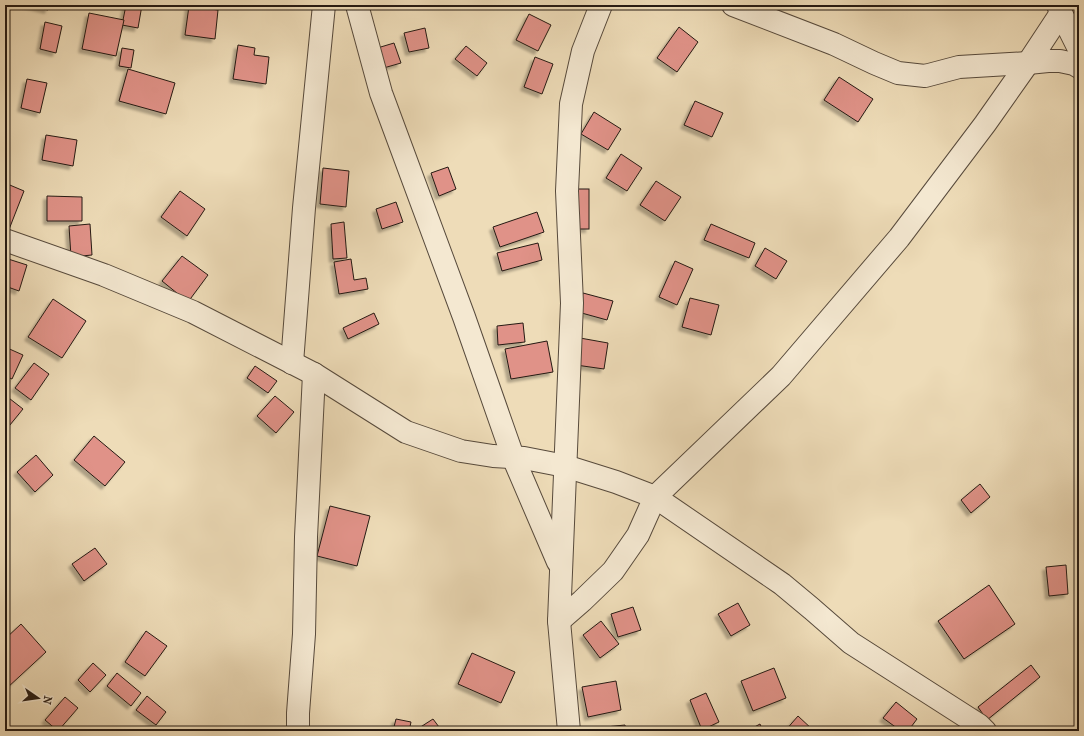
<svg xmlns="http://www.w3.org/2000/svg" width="1084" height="736" font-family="'IM FELL French Canon',serif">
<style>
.building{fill:#e09288;stroke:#251a13;filter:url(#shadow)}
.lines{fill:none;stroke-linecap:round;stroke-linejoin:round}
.minor-casing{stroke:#574a3c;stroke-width:24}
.minor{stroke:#f4e8d1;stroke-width:22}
</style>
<defs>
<filter id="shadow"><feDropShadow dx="-3.5" dy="3.5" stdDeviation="1" flood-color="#0004"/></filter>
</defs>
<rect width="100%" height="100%" fill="#eedcb8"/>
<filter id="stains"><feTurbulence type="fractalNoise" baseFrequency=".005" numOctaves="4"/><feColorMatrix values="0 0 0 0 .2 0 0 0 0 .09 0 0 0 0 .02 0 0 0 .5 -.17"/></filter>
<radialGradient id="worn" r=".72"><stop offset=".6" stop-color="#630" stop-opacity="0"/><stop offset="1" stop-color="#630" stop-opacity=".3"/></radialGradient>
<g class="building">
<path d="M28,5H50L48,10Z"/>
<path d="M126,5H142L138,28L122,25Z"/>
<path d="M189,6L218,10L215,39L185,35Z"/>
<path d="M89,13L124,20L116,56L82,49Z"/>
<path d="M529,14L551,25L538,51L516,40Z"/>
<path d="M45,22L62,26L56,53L40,49Z"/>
<path d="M679,27L698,42L677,72L657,58Z"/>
<path d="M425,28L429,48L409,52L404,33Z"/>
<path d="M394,43L401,63L380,69L374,49Z"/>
<path d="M238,45L255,48L254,55L269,57L266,84L233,79Z"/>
<path d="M466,46L487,63L477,76L455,59Z"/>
<path d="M122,48L134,50L131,68L119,66Z"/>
<path d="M535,57L553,64L542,94L524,87Z"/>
<path d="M128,69L175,83L166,114L119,101Z"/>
<path d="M839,77L873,99L858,122L824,100Z"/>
<path d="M27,79L47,83L40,113L21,108Z"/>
<path d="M695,101L723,113L712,137L684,125Z"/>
<path d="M594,112L621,129L608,150L581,134Z"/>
<path d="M46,135L77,140L73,166L42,160Z"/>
<path d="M621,154L642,168L627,191L606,178Z"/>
<path d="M448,167L456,189L439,196L431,173Z"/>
<path d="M323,168L349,171L346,207L320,204Z"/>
<path d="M656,181L681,197L665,221L640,205Z"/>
<path d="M5,183L24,191L8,232L5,231Z"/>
<rect x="572" y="189" width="17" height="40"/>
<path d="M180,191L205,209L187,236L161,217Z"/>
<path d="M47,196L82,197V221H47Z"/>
<path d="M396,202L403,222L382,229L376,209Z"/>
<path d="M537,212L544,232L500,247L493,227Z"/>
<path d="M344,222L347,258L333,259L331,224Z"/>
<path d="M90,224L92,255L71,257L69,226Z"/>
<path d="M711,224L755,243L749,258L704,240Z"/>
<path d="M538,243L542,260L502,271L497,253Z"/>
<path d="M765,248L787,261L776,279L755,266Z"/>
<path d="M182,256L208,275L188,302L162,281Z"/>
<path d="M5,258L27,265L19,291L5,286Z"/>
<path d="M351,259L354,280L366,278L368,289L339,294L334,262Z"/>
<path d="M675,261L693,269L677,305L659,297Z"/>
<path d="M583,293L613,301L607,320L578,312Z"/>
<path d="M690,298L719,305L711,335L682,327Z"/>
<path d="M53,299L86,321L62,358L28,337Z"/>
<path d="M374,313L379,324L348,339L343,328Z"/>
<path d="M523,323L525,342L498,345L497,326Z"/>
<path d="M580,338L608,343L604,369L576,365Z"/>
<path d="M547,341L553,372L511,379L505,349Z"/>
<path d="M5,347L23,355L12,379L5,376Z"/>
<path d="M34,363L49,374L31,400L15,388Z"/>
<path d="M255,366L277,381L268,393L247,378Z"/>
<path d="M5,395L23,409L5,431Z"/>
<path d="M275,396L294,412L276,433L257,416Z"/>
<path d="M94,436L125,462L105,486L74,460Z"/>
<path d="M36,455L53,475L35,492L17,472Z"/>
<path d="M980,484L990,497L971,513L961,500Z"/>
<path d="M330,506L370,516L357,566L317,556Z"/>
<path d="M95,548L107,564L84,581L72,564Z"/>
<path d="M1066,565L1068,594L1049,596L1046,567Z"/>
<path d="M989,585L1015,624L964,659L938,621Z"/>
<path d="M738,603L750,625L731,636L718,614Z"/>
<path d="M633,607L641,630L618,637L611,614Z"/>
<path d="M601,621L619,644L600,658L583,635Z"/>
<path d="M21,624L46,652L7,688L5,686V639Z"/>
<path d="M146,631L167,646L145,676L125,662Z"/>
<path d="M472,653L515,672L501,703L458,684Z"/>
<path d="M93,663L106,675L90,692L78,680Z"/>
<path d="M1031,665L1040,677L987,720L978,707Z"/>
<path d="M774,668L786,698L753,711L741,681Z"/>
<path d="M117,673L141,693L131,706L107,686Z"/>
<path d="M616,681L621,710L588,717L582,687Z"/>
<path d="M706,693L719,722L702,730L690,700Z"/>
<path d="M147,696L166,712L156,725L136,710Z"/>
<path d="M65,697L78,708L58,731L45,720Z"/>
<path d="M896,702L917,719L908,731H901L883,718Z"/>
<path d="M798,716L813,730V731H785Z"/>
<path d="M396,719L411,722L409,731H393Z"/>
<path d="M433,719L442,731H421L419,728Z"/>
<path d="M760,724L763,731H747Z"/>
<path d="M625,725L626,731H586V729Z"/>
</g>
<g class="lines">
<g class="minor-casing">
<g id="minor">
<path d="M357,5L381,93L464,317L513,457L558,562"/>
<path d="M733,5L834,44L874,63L898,73L925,76L959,67L1028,63L1048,61H1060L1074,64L1079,67"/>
<path d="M1058,5L1061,13L1079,49"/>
<path d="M5,240L104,275L193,312L314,374L406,432L461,451L493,456L524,458L565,466L616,482L655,497L782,584L812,609L851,643L979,725L985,731"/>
<path d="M292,363L304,208L324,5"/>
<path d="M559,621L582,601L613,571L638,535L655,497L781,376L899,238L985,124L1028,63L1061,13"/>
<path d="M298,731V713L304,634L306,537L314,374"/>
<path d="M569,731L559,621L572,303L567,191L571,104L583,51L601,5"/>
</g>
</g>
<use href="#minor" class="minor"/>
</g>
<rect width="1084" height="736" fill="none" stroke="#eedcb8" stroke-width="20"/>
<rect x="6" y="6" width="1072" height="724" fill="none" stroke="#251a13" stroke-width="2"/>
<rect x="10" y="10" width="1064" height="716" fill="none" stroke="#251a13"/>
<g transform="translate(38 698) rotate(103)" stroke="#f4e8d1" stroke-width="3" paint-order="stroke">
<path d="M0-3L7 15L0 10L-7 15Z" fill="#251a13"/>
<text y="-6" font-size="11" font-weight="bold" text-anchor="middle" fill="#251a13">N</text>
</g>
<rect width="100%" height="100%" filter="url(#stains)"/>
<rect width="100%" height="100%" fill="url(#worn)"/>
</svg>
